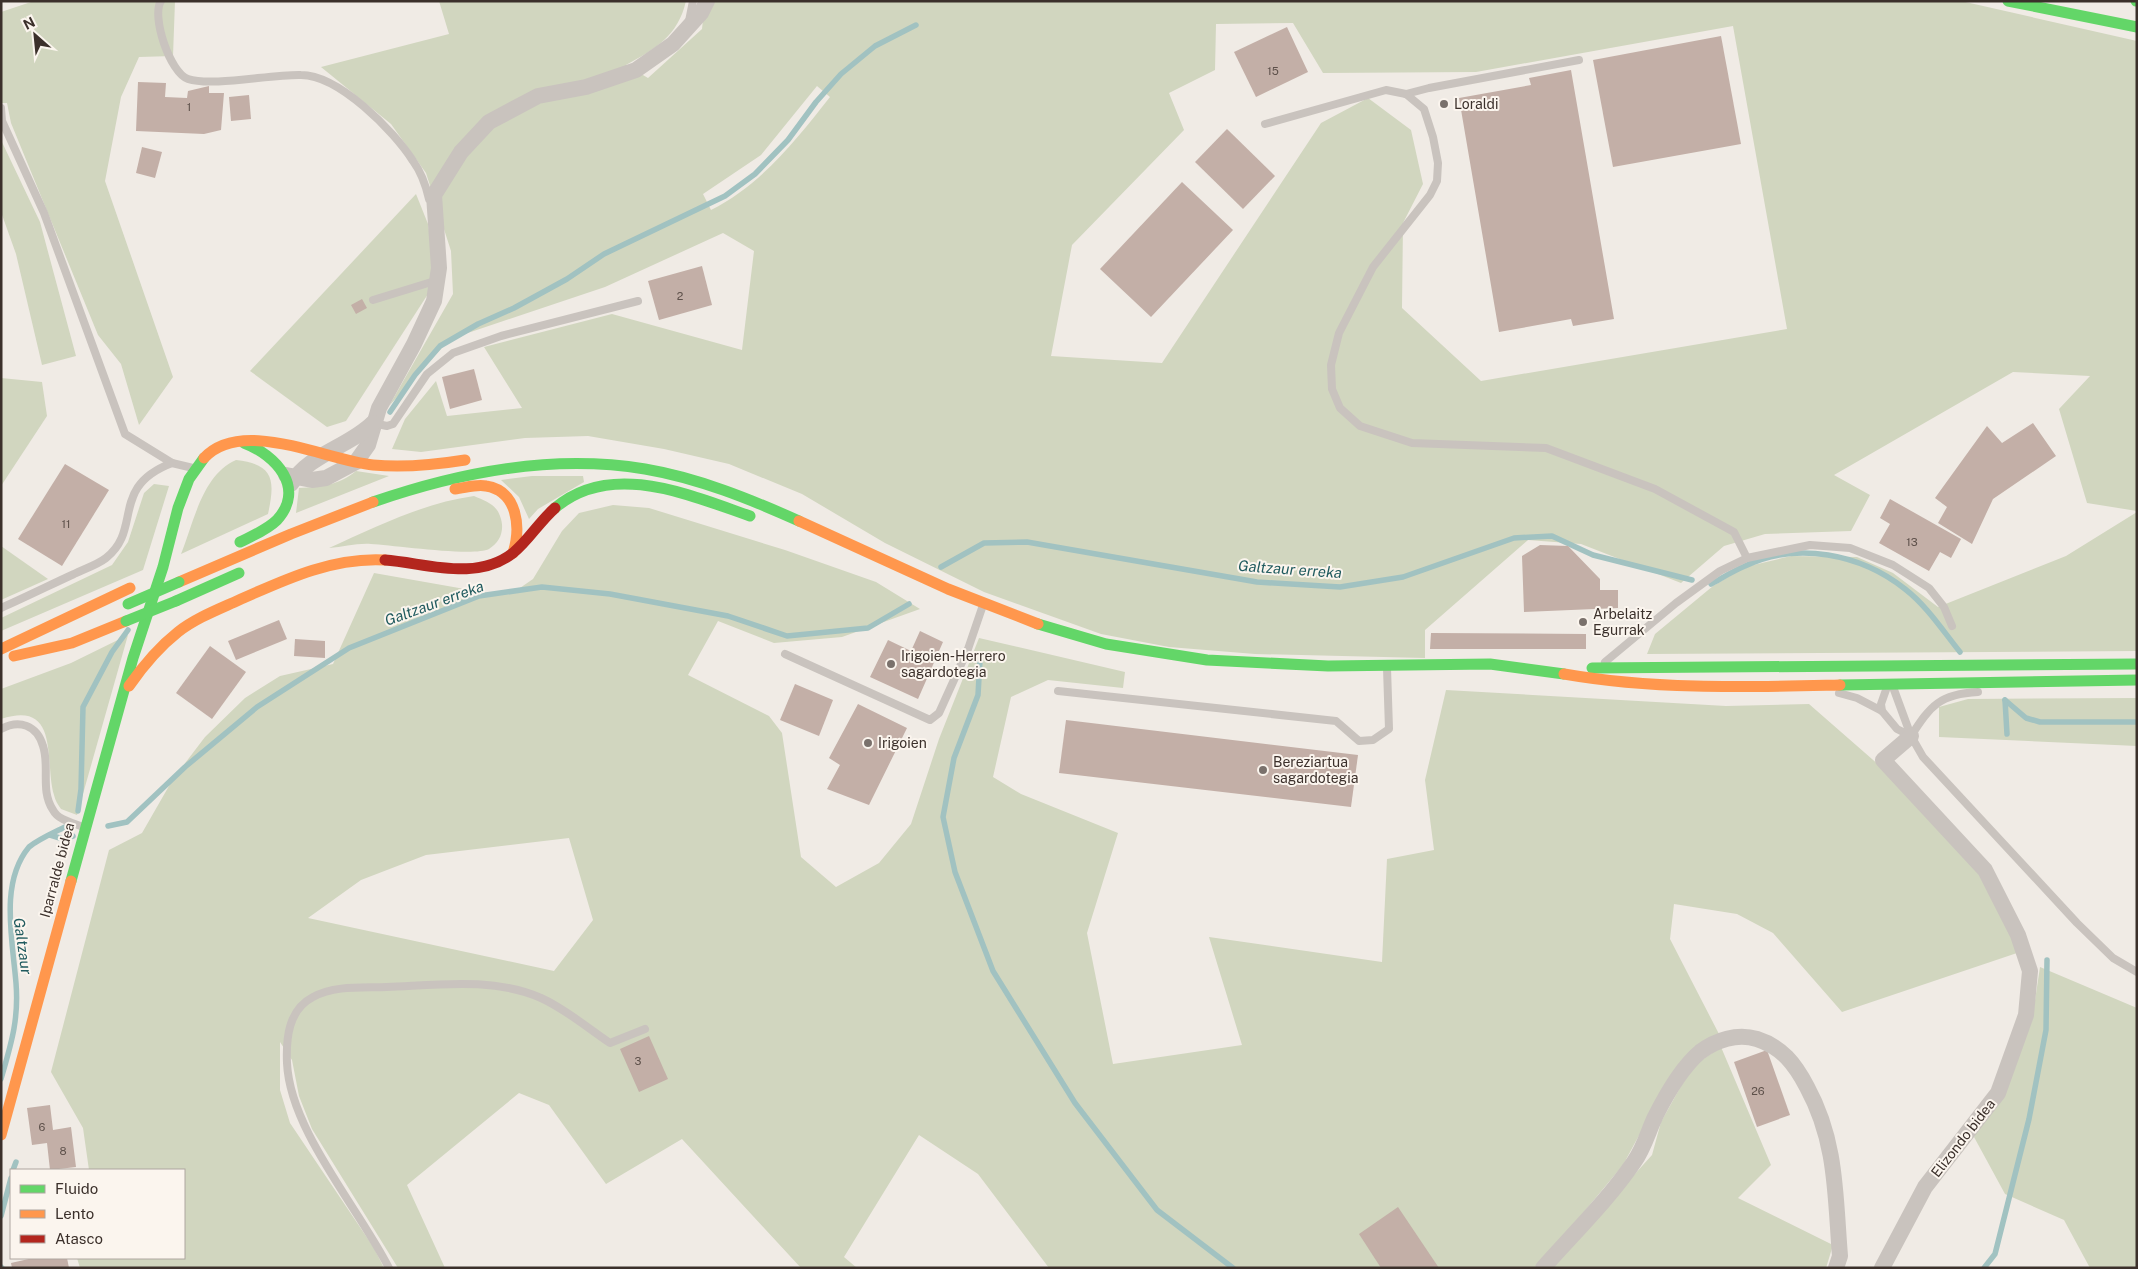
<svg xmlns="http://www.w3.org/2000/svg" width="2138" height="1269" font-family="'Public Sans',sans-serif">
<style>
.green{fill:#d1d6bf;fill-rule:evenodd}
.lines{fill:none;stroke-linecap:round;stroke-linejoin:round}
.stream{stroke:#a1c2c1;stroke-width:5.5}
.building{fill:#c3afa7}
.lane{stroke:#c9c3be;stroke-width:8}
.street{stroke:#c9c3be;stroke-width:16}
.fast{stroke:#63d668;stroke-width:11}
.slow{stroke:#ff974d;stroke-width:11}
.jam{stroke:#b3261e;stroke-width:11}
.fast-bridge{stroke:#63d668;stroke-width:11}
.poi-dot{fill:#7a716c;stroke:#fbf5ee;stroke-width:2}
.labels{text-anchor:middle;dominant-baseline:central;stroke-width:4;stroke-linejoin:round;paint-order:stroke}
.number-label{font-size:11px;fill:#5d504a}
.poi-label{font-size:14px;fill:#3b302b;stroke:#fbf5ee;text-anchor:start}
.street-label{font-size:14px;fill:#3b302b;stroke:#fbf5ee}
.water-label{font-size:15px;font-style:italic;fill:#1f5a5e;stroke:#fbf5ee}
</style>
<rect width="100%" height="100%" fill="#f0ebe5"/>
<g class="green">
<path d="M34,1H175L173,56L139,57L121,97L105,181L173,377L139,425L121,364L98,335L11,123L7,103H1V12Z"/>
<path d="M439,1H686C678,36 655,49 626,65L648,78L702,29L705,1H1961L2137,41V511L2087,503L2059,409L2090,376L2013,372L1834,475L1870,495L1851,531L1765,534L1724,546L1681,583L1581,544L1528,540L1425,630V658L1255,654L1169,647L1101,634L984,592L885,543L802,494L729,464L664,449L588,436L525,438L421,452L392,449L405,419L436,381L447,416L522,408L484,347L612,314L742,350L754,251L723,233L605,287L450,339L389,406L453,294L451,251L426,173L391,124L321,67L449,34ZM1293,23L1323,73L1476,72L1733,26L1787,329L1481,381L1402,308L1403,223L1423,184L1411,130L1368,98L1321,123L1162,363L1051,356L1072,245L1184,130L1169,93L1215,70L1216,24ZM817,86L830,97C796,140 761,185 711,210L703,194L761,155Z"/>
<path d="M1,140L40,222L76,356L42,365L16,254L1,212Z"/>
<path d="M416,194L428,224L433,258L428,294L346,421L327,427L250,371Z"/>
<path d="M1,378L42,382L47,416L1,486Z"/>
<path d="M236,460C275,464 275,481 268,514L181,554C194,522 202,475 236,460Z"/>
<path d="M356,471L389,476L296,513L299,488C321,487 339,485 356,471Z"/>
<path d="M532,476H583L584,482L538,509L529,519L519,497L501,480Z"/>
<path d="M154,484L169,486L143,570L1,631V618L112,565L128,542L144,493Z"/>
<path d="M474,496C485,501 496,504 500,516C505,529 501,542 489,549C473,557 393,545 371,544C357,543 343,547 329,548C376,527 423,503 474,496Z"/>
<path d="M613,505L649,508L785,550L876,582L920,609L842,637L774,643L718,621L688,675L769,716L782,733L801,857L836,887L879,863L911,824L939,739L979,638L1125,672L1123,688L1048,680L1011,697L993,777L1021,794L1118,833L1087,933L1113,1064L1242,1045L1209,937L1382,962L1387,859L1434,850L1425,780L1446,690L1726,706L1809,704L1880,766L1976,869L2020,952L1842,1012L1773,933L1737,914L1674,904L1670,939L1719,1034L1650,1115L1623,1165L1563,1237L1534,1268H1049L978,1174L919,1135L844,1257L857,1268H801L682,1139L606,1184L549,1105L519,1093L407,1185L445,1268H398L312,1129L299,1096L292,1060L280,1042V1090L290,1123L374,1248L384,1268H80L77,1258H184V1170H89L83,1128L51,1072L109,850L142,833L173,779L205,737L245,698L280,676L333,664L374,573L493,594L517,590L533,579L562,531L579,513ZM569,838L593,920L554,971L308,918L361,880L426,855Z"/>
<path d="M2137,512V651L1647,654L1655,634L1713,586L1745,567L1791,556L1857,557L1893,573L1938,607L2066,556Z"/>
<path d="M1,546L48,579L1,600Z"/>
<path d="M128,635L77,815L61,809C58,805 55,800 54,795C44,763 61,699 1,719V689L71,663Z"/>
<path d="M2137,698V746L1939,737V707L1968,699Z"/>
<path d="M2040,967L2137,1008V1268H2090L2064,1220L2005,1194L1974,1137L2034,1007Z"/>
<path d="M1721,1047L1771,1165L1738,1198L1833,1245L1826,1268H1550L1652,1155L1661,1122L1681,1086L1696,1064Z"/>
</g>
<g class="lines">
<g class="stream">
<path d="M390,412L415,375L440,346L478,324L514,308L567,279L604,254L725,196L755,174L788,140L816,102L841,74L875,46L916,25"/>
<path d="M941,567L984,543L1027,542L1257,582L1340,587L1403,577L1514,538L1552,536L1593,555L1692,580"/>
<path d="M1711,584C1722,578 1733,571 1745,566C1797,541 1861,554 1905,589C1927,606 1943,631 1960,652"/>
<path d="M980,660L978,695L954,758L943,817L955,872L993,971L1075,1103L1157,1210L1233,1268"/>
<path d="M2005,700L2026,718L2040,722H2137"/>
<path d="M2005,700L2007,734"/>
<path d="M78,811L81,789L83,707L112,652L128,630"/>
<path d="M108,826L127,822L185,767L257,707L349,648L479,596L542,587L610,594L728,616L787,636L868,628L909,604"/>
<path d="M50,835L63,839L73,836"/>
<path d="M1,1079C11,1044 19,1020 16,983C12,936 0,882 29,847C39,839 53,833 65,827"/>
<path d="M13,1170L16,1162"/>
<path d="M1,1216L11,1178"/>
<path d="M1,1267L2,1268"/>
<path d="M1984,1268L1995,1254L2029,1119L2046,1030L2047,960"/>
</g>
</g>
<g class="building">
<path d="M1287,27L1308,72L1256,97L1234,52Z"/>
<path d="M1721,36L1741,144L1613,167L1593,60Z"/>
<path d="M1571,70L1614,319L1573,326L1571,319L1499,332L1459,98L1531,85L1529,78Z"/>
<path d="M138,82L166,83L165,97L187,98L188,91L209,86V93H224L221,130L204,134L136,131Z"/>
<path d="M249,95L251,119L231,121L229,97Z"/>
<path d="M1227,129L1275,176L1243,209L1195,162Z"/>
<path d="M142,147L162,152L155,178L136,173Z"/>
<path d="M1182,182L1233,230L1151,317L1100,269Z"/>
<path d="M702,266L712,305L659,320L648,281Z"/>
<path d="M362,299L367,308L356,314L351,305Z"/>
<path d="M474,369L482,400L450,409L442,377Z"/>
<path d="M2033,423L2056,456L1993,499L1972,544L1938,523L1947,507L1935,498L1987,426L2002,443Z"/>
<path d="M65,464L109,490L62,566L18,539Z"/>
<path d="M1890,499L1961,539L1951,558L1940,552L1929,571L1879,543L1890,524L1880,518Z"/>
<path d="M1540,545L1568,546L1600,579V590H1618V608L1524,612L1522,556Z"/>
<path d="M279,620L287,639L236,660L228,641Z"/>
<path d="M920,631L943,642L918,699L870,677L888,640L911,651Z"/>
<path d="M1431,633L1586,634V649H1430Z"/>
<path d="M295,639L325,641V658L294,656Z"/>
<path d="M210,646L246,672L212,719L176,693Z"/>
<path d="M795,684L833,700L819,736L780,720Z"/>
<path d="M858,704L907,728L869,805L827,789L840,765L829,758Z"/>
<path d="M1066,720L1358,755L1351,807L1059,773Z"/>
<path d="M649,1036L668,1079L639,1092L620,1049Z"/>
<path d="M1767,1050L1790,1115L1757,1127L1734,1062Z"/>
<path d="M50,1105L53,1130L71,1127L76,1167L50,1170L47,1143L32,1145L27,1108Z"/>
<path d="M1398,1207L1439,1268H1381L1359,1234Z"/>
<path d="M33,1258H67L69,1268H12L11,1263Z"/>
</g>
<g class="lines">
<g class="lane">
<path d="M161,1C151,16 170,73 188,79C212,87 272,74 301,75C339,75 394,131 413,161C421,172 426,186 429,199"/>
<path d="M689,21L693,1"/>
<path d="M1406,94L1429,88L1579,60"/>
<path d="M1,108L2,121L44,213L125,434L172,463L193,468"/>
<path d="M1265,124L1386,90L1406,94L1424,109L1433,137L1438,163L1437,181L1430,195L1373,267L1339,333L1331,365L1332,389L1340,408L1360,426L1412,443L1546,448L1655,489L1734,532L1747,558"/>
<path d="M373,300L438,280"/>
<path d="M373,423L387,426L393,424L427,374L453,353L501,336L638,301"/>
<path d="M1,608C26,597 50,585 74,574C84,569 97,565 106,558C143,529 109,487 172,463"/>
<path d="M785,654L930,720L939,713L968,649L983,605"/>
<path d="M1605,662L1676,603L1720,571L1747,558L1810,545L1850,548L1893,565L1929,588L1944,607L1952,626"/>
<path d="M1893,687L1911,736L1923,757L2077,923L2113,958L2137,972"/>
<path d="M1058,691L1336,721L1359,741L1373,740L1389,729L1387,668"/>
<path d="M1839,693L1857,698L1882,711L1897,729L1911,736"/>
<path d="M1882,711L1881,704L1887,687"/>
<path d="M1,729C19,719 37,725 43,746C50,766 40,791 53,810C58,820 73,823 83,827"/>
<path d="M1911,736C1931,705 1940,694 1978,692"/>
<path d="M389,1268C358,1207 290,1130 287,1063C286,1039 288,1010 313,997C335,985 363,988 387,987C437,985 494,977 541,998C564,1008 589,1029 610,1043L645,1029"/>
</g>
<g class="street">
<path d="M286,475L312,480L326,478L356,462L368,445L379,408L414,344L434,301L439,268L434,195L461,152L489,122L538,96L586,87L636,70L673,44L701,13L707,1"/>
<path d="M291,484C309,454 349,447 373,423"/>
<path d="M1543,1268C1574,1233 1608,1200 1634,1162C1644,1148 1648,1132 1655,1117C1666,1095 1681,1068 1700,1052C1716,1040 1737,1033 1757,1039C1782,1047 1795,1064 1807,1087C1837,1142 1835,1195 1840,1256L1836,1268"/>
<path d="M1882,1268L1925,1187L1998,1093L2026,1015L2030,971L2018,935L1985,870L1883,760L1911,736"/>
</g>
<g class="fast">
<path d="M2008,1L2137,27"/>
<path d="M2136,1H2137"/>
<path d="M373,502C460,472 552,454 645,469C698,478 750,499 799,521"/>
<path d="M555,508C611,460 689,495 750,516"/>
<path d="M240,542C252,536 267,530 277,520C306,488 276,455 244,443"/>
<path d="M176,601L239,573"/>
<path d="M1038,624L1106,644L1207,660L1328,666L1490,664L1564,674"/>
<path d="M1592,668L2137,664"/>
<path d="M1840,685L2137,680"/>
<path d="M71,881L133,658L163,567L178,508L189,479L204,458"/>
</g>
<g class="slow">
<path d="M204,458C242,417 325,460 373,465C404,468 434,465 465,460"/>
<path d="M455,489C465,488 476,484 486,486C518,491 521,528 513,553"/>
<path d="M799,521L948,589L1038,624"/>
<path d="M179,582L291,534L373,502"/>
<path d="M1,649L130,588"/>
<path d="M14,656L72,643L126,621"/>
<path d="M1564,674C1656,690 1748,687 1840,685"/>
<path d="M129,686C143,666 159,647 178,632C196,618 217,610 239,600C286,579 333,557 385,560"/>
<path d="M1,1135L71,881"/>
</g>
<path class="jam" d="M385,560C426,563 476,582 513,553C529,540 539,522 555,508"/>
<g class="fast-bridge">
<path d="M128,604L179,582"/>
<path d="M126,621L176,601"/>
</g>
</g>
<g class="poi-dot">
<circle cx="1444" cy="104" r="5"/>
<circle cx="1583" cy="622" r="5"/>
<circle cx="891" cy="664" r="5"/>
<circle cx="868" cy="743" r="5"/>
<circle cx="1263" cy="770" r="5"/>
</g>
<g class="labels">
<g class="number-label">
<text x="1273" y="71">15</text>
<text x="189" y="107">1</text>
<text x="680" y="296">2</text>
<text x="66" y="524">11</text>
<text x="1912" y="542">13</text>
<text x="638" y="1061">3</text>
<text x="1758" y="1091">26</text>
<text x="42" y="1127">6</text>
<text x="63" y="1151">8</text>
</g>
<g class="poi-label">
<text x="1454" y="104">Loraldi</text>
<text x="1593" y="614">Arbelaitz<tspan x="1593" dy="16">Egurrak</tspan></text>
<text x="901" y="656">Irigoien-Herrero<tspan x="901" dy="16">sagardotegia</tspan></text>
<text x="878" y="743">Irigoien</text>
<text x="1273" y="762">Bereziartua<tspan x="1273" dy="16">sagardotegia</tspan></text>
</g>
<g class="street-label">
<text transform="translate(57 870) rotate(-75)">Iparralde bidea</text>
<text transform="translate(1963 1138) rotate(-52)">Elizondo bidea</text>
</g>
<g class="water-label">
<text transform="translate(1290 569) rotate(4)">Galtzaur erreka</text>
<text transform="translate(434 603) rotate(-20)">Galtzaur erreka</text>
<text transform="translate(23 946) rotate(82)">Galtzaur</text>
</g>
</g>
<rect width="2138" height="1269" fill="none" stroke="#3b302b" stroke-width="5"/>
<rect x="10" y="1169" width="175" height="90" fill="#fbf5ee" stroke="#aea6a0"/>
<rect x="20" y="1185" width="25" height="8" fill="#63d668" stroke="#aea6a0"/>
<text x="55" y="1194" font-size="15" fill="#3b302b">Fluido</text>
<rect x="20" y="1210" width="25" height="8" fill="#ff974d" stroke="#aea6a0"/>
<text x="55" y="1219" font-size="15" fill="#3b302b">Lento</text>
<rect x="20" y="1235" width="25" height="8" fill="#b3261e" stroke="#aea6a0"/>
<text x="55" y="1244" font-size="15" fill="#3b302b">Atasco</text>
<g transform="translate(35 35) rotate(333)" stroke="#fbf5ee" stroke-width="4" paint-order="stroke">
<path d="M0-4L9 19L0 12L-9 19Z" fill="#3b302b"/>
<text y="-8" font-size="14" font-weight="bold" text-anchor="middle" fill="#3b302b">N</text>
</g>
</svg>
